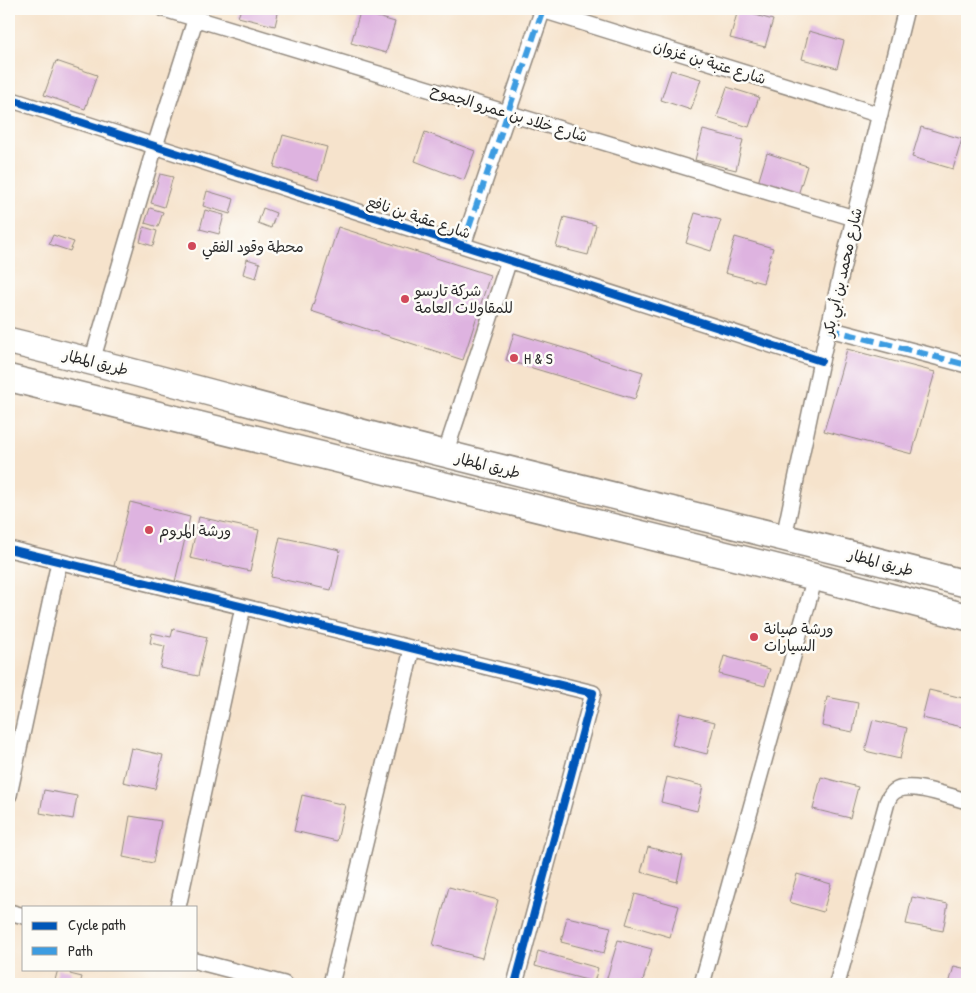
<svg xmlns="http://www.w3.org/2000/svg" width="976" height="993" font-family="'Patrick Hand','Playpen Sans Arabic',sans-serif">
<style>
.building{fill:#deb3e0}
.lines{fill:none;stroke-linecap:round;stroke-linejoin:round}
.minor-casing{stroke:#90877c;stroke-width:18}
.trunk-casing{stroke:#90877c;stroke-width:29}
.minor{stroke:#fff;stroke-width:15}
.trunk{stroke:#fff;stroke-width:26}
.quiet{stroke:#3d9ce1;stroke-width:6;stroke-dasharray:12 6;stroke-linecap:butt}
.cycleway-casing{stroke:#fdfcf7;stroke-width:11}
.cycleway{stroke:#0057b8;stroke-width:8}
.poi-dot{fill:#d1495b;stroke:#fdfcf7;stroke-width:2}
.labels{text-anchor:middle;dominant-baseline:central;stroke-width:5;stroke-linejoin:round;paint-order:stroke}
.street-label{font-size:15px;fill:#2b2b2b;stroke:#fdfcf7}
.poi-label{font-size:15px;fill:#2b2b2b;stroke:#fdfcf7;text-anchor:start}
</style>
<rect width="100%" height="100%" fill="#fdfcf7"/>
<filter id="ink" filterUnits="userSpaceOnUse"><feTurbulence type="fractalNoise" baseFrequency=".02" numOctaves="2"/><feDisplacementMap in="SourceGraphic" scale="10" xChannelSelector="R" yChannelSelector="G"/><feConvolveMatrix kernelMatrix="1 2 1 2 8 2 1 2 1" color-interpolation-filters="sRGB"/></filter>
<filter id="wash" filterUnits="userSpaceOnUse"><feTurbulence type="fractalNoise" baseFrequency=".0096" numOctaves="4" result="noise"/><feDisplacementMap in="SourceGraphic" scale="20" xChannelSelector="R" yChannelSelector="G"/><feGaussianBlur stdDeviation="1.12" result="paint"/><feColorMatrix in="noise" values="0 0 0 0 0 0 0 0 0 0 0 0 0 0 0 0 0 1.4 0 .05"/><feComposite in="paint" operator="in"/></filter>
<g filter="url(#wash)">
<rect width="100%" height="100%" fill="#f6e3cc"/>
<g id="blocks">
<g class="building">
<path d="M241,9H279L275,26L238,17Z"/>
<path d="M738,10L773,20L765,47L730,38Z"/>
<path d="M360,12L395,22L386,53L351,43Z"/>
<path d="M809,31L844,41L837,68L802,59Z"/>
<path d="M56,61L97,75L85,109L44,95Z"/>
<path d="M671,70L701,79L691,110L661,100Z"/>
<path d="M727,87L759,97L749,127L717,117Z"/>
<path d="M921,127L962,139L953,169L912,157Z"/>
<path d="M703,130L743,140L736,170L695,160Z"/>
<path d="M425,132L475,151L464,180L415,161Z"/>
<path d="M283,135L327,147L318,180L274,167Z"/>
<path d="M767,153L807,166L798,195L758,183Z"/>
<path d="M160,174L173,177L164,207L151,203Z"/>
<path d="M207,191L234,199L230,214L203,206Z"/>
<path d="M150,208L163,212L158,227L145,223Z"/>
<path d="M263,208L276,213L271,228L258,223Z"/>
<path d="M205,210L224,215L219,234L200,229Z"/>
<path d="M695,213L721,220L711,251L686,243Z"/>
<path d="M564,217L596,225L588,255L556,247Z"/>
<path d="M144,227L157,231L153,246L140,242Z"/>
<path d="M338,227L490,275L463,360L311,311Z"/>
<path d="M53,235L74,242L70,251L49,244Z"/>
<path d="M735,237L773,248L763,283L725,273Z"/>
<path d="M247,259L260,263L256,278L243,274Z"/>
<path d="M514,333L643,372L635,399L506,360Z"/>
<path d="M847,349L935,372L912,454L824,431Z"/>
<path d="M130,502L190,517L175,582L114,566Z"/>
<path d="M199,517L259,530L250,571L190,558Z"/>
<path d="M280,537L340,550L331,590L271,577Z"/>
<path d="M173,629L207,637L198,676L160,668L165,646L150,643L152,633L171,637Z"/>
<path d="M724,656L770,669L765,686L719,674Z"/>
<path d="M929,690L967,699V728L922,718Z"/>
<path d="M827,697L858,703L853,732L822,726Z"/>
<path d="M680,713L715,722L707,754L672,745Z"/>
<path d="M873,720L907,728L900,759L865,751Z"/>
<path d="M131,748L163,755L155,789L123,782Z"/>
<path d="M667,777L703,786L697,811L661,802Z"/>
<path d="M821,777L858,787L850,818L813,809Z"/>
<path d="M44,790L77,796L73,819L40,813Z"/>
<path d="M302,795L345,805L337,841L294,831Z"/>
<path d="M130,816L161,821L153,863L123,857Z"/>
<path d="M648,847L683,856L677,882L641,872Z"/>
<path d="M797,874L831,884L823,912L789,902Z"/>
<path d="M449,887L498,900L482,958L433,945Z"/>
<path d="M635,894L679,906L670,937L626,924Z"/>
<path d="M912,897L948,904L943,931L906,924Z"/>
<path d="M567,917L611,927L604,953L561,942Z"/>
<path d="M618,940L652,949L642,984H619L606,981Z"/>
<path d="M538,951L598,968L594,982L535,966Z"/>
<path d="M954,966L967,969V984H949Z"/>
<path d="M58,969L71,971L70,974L82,977L80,984H54Z"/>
</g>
</g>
</g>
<g filter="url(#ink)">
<use href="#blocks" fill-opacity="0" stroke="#90877c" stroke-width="1"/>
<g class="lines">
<g class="minor-casing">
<g id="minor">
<path d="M164,9L854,218"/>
<path d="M539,9L880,115"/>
<path d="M9,99L821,361"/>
<path d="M463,245L543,9"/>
<path d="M829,329L967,365"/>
<path d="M92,361L155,146L198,11"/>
<path d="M445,454L509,260"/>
<path d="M784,537L821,361L854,218L906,9"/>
<path d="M9,549L593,693L515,984"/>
<path d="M9,795L59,562"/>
<path d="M178,907L243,607"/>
<path d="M9,912L24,916"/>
<path d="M196,961L284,984"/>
<path d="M331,984L412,649"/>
<path d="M702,984L815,577"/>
<path d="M837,984L887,802C889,797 892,792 897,790C913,782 950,797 967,801"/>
</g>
</g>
<g class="trunk-casing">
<g id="trunk">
<path d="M9,341C155,376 300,418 446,454C620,498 794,539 967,584"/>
<path d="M9,378L815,577L967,617"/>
</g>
</g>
<use href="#minor" class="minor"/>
<use href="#trunk" class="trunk"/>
<g class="quiet">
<path d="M463,245L543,9"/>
<path d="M829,329L967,365"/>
</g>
<g class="cycleway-casing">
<g id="cycleway">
<path d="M9,99L821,361"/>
<path d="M9,549L593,693L515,984"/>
</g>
</g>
<use href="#cycleway" class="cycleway"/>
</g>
</g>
<g class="poi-dot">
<circle cx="192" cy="246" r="5"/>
<circle cx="405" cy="299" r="5"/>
<circle cx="514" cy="358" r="5"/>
<circle cx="149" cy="530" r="5"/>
<circle cx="754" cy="637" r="5"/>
</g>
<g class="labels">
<g class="street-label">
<text transform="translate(710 62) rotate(17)">شارع عتبة بن غزوان</text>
<text transform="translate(509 113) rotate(17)">شارع خلاد بن عمرو الجموح</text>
<text transform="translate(419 217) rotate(18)">شارع عقبة بن نافع</text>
<text transform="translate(842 272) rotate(-77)">شارع محمد بن أبي بكر</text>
<text transform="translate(96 362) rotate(14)">طريق المطار</text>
<text transform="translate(488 465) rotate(14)">طريق المطار</text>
<text transform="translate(881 562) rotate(15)">طريق المطار</text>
</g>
<g class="poi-label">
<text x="202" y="246">محطة وقود الفقي</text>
<text x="415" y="290">شركة تارسو<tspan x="415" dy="17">للمقاولات العامة</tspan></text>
<text x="524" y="358">H &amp; S</text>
<text x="159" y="530">ورشة المروم</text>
<text x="764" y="628">ورشة صيانة<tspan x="764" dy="17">السيارات</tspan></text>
</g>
</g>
<rect width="976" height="993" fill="none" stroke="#fdfcf7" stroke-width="30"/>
<rect x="22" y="906" width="175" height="65" fill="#fdfcf7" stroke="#a9a8a5"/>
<rect x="32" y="922" width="25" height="8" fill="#0057b8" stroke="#a9a8a5"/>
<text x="68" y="930" font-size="15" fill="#2b2b2b">Cycle path</text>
<rect x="32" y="947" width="25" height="8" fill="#3d9ce1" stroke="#a9a8a5"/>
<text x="68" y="956" font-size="15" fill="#2b2b2b">Path</text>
</svg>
